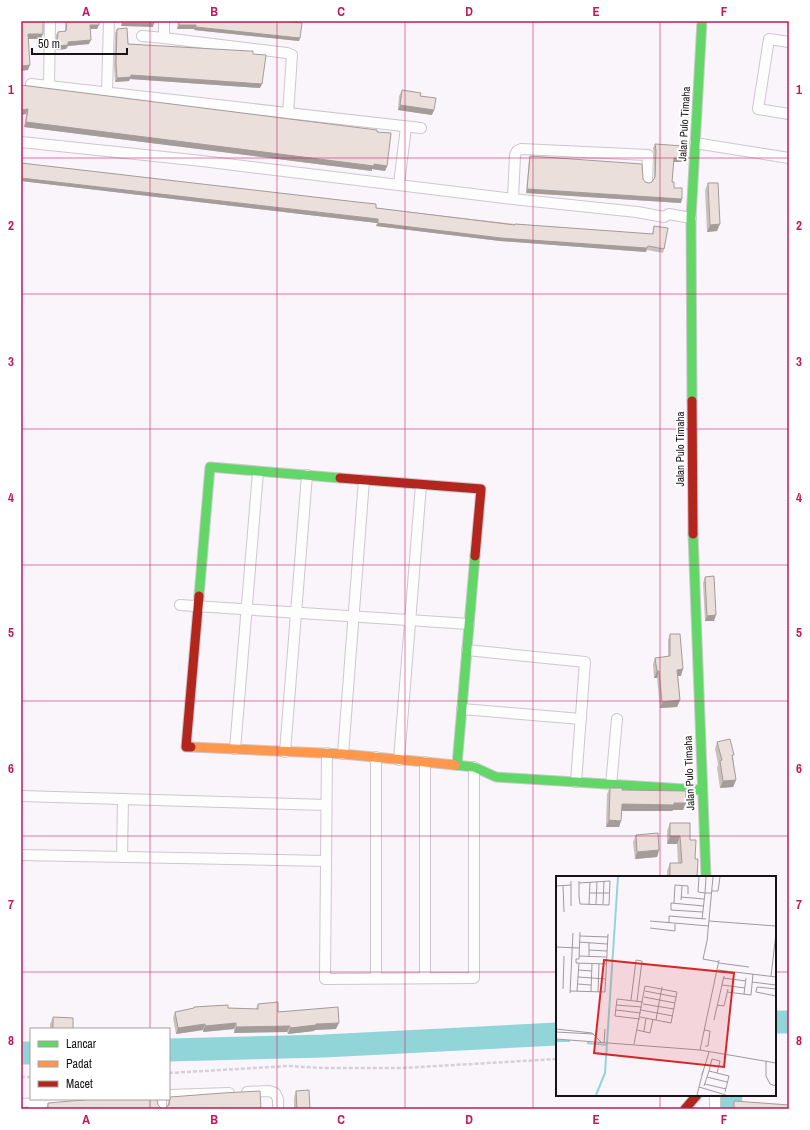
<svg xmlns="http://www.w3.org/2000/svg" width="810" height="1130" font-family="'Archivo Narrow',sans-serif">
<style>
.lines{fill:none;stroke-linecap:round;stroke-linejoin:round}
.river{stroke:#92d5d9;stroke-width:23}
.street-casing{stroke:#ccc8cd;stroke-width:12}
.fast-casing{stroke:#ccc8cd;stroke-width:11}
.slow-casing{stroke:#ccc8cd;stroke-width:11}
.jam-casing{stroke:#ccc8cd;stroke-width:11}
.path{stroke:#d4d2d5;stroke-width:2.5;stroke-dasharray:4 2;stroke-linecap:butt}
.street{stroke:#fefdfe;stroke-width:10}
.fast{stroke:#63d668;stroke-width:9}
.slow{stroke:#ff974d;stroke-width:9}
.jam{stroke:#b3261e;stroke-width:9}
.wall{fill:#cac0bc}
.shaded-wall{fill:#a49c99}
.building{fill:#ebdfdb;stroke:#a49c99}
.grid{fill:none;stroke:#c2185b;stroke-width:1;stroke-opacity:0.55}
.labels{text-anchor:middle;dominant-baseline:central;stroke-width:4;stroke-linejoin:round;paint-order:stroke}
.street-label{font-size:11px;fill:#161317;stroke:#fff}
.inset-river{fill:none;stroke:#92d5d9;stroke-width:2}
.inset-road{fill:none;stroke:#9f9aa0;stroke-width:1}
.view{fill:#d62828;fill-opacity:0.15;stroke:#d62828;stroke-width:2}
.inset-edge{fill:none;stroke:#161317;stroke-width:2}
.neatline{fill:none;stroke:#c2185b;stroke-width:1.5}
.grid-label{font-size:13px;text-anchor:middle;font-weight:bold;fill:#c2185b}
</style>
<rect width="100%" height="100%" fill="#faf4fb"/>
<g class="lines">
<g class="river">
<path d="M775,1022H789"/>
<path d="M169,1050L324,1046L557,1034"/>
<path d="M21,1053H31"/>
<path d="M730,1109L731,1095"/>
</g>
<g class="street-casing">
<g id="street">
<path d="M164,21V38"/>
<path d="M142,36L164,38L287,53L292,55L288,114"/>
<path d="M789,42L769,39L758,109L789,114"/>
<path d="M31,84L421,128"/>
<path d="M49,85L50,21"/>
<path d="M107,92L109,21"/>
<path d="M21,142L202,161L513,199L637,212L664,217L669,214L691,218"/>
<path d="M695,143L789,158"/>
<path d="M399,184L406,127"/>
<path d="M513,199L515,155L517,151L521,149L648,155L647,180"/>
<path d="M180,605L469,624"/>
<path d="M467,650L585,662L576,782"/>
<path d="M462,709L581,719"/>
<path d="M235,749L258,472"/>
<path d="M285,752L307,475"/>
<path d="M327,753L325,979L474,978V767"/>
<path d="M343,754L364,480"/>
<path d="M376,757V978"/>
<path d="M399,760L421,485"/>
<path d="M611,785L617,719"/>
<path d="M21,796L326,805"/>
<path d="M21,855L326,861"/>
<path d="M122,857L123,799"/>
<path d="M425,978V762"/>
<path d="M247,1092L269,1091L275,1093L278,1099V1109"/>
<path d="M169,1095L229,1093"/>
<path d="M715,1095V1109"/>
<path d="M161,1099V1109"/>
<path d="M21,1104L106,1099"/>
</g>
</g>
<g class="fast-casing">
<g id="fast">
<path d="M692,401L691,218L702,21"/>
<path d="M693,534L706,877"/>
<path d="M199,596L210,467L340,478"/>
<path d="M455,765L474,767L496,777L701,790"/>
<path d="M457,765L475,556"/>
</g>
</g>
<g class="slow-casing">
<path id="slow" d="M191,747L343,754L455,765"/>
</g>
<g class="jam-casing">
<g id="jam">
<path d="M692,401L693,534"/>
<path d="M340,478L481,489L475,556"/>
<path d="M191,747H186L199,596"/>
<path d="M685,1109L697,1095"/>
</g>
</g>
<g class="path">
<path d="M169,1073L288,1066L323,1068H402L557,1059"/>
<path d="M21,1077H31"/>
</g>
<use href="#street" class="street"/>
<use href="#fast" class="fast"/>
<use href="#slow" class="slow"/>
<use href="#jam" class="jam"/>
</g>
<g class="wall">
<path d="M65,21H99L97,29H90L89,44L68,46L66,49L56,50V35L58,32L65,31Z"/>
<path d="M178,21H279L300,38L299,41L194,30L195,29H177Z"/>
<path d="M117,29L128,44L253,54L260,88L130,79L129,81L115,82L114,66L115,33Z"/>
<path d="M21,85L377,132L387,166L385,171L372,169V171L24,127L26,114L21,115Z"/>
<path d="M402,90L420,96L432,115L398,110L399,96Z"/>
<path d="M655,144L682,162H674L672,182L674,188L681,203L526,193L529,160L530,156L643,179L645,182L649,183L652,182L654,179V155L653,148Z"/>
<path d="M21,163L376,208L515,224L652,234L654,226L664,249L663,253L647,250L646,252L500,241L376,226L377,223L21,181Z"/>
<path d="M708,183L717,231L707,232L705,190Z"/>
<path d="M705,577L714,621H705L703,583Z"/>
<path d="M670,634L681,676H678L680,700L677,707L660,708L657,678H654L653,664L655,658L668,657V640Z"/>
<path d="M717,742L733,757L736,780L733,787L720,788L717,768L718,764L715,749Z"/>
<path d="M610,788L622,790L686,803L683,810H673L672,811H622L619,827H606L607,794Z"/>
<path d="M670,823L690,840L695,859L697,877H667V871L670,863H678L677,844H667V831Z"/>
<path d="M636,835L659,850L657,857L635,859L633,842Z"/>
<path d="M258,1004L278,1012L336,1029L315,1030L314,1031L288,1034L287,1032L234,1033V1029L203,1032V1030L176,1034L173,1018L175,1012L193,1009L194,1007L256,1009Z"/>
<path d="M53,1017L73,1029H50V1024Z"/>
<path d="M296,1091L310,1109H294V1098Z"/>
<path d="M170,1097L261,1109H46L48,1103L158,1105L161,1108L164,1109L167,1106Z"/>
<path d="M734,1101L789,1109H731Z"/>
</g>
<g class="shaded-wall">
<path d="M122,23H154L153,27L121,26Z"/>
<path d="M90,25H99L97,29H88Z"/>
<path d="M179,25H196L195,29H177Z"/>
<path d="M196,27L300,38L299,41L194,30Z"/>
<path d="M28,34H43L41,39H27Z"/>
<path d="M91,40L89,44L68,46L66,49L56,50L57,46L68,42Z"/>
<path d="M30,65L28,70L21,71V66Z"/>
<path d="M131,75L262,84L260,88L130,79L129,81L115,82L117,78Z"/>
<path d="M400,105L434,110L432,115L398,110Z"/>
<path d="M28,109L26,114L21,115V110Z"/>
<path d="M26,122L374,164L387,166L385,171L372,169V171L24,127Z"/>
<path d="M674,158H683L682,162H673Z"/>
<path d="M21,178L378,219L377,223L21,181Z"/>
<path d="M527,189L682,199L681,203L526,193Z"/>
<path d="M378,223L647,248L646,252L500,241L376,226Z"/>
<path d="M720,224L717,231L707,232L710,225Z"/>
<path d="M716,615L714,621H705L707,616Z"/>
<path d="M683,669L681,676H675L677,670Z"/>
<path d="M657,671H659L657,678H654Z"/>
<path d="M680,700L677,707L660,708L662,702Z"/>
<path d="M736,780L733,787L720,788L723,781Z"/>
<path d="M686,803L683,810H673L672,811H620L622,804Z"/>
<path d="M609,820L621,821L619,827H606Z"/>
<path d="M670,836H680L677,844H667Z"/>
<path d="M659,850L657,857L635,859L637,852Z"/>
<path d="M236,1023L234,1029L203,1032L205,1026Z"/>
<path d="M339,1023L336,1029L315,1030L314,1031L288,1034L290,1028L316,1024Z"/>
<path d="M205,1024L203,1030L176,1034L178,1028Z"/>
<path d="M290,1026L287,1032L234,1033L236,1027Z"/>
</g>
<g class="building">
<path d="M21,21H43V34H28L30,65L21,66Z"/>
<path d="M67,21H99V25H90L91,40L68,42V45L57,46L58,32L66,31Z"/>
<rect x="122" y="21" width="32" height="2"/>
<path d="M179,21H279L302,23L300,38L196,27V25H179Z"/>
<path d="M127,28L128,44L249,51H253V54L266,55L262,84L131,75V77L117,78L116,62L117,29Z"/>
<path d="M21,85L377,130V132L391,133L387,166L374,164V166L26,122L28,109L21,110Z"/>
<path d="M402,90L421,93L420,96L436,98L434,110L400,105Z"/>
<path d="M655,144L684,146L683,158H674L672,182H674V188H682V199L527,189L530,156L642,164L643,179L645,182L649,183L652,182L655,177L656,151Z"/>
<path d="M21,163L357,202L376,204V208L515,225V224L653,234L654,226L668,228L664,249L648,246L647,248L501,238L378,223V219L21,178Z"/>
<path d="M708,183H718L720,224L710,225Z"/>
<path d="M714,576L716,615L707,616L705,577Z"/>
<path d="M670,634H680L683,669L677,670L680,700L662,702L659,671H657L655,658L670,656Z"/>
<path d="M730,739L734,755H732L736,780L723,781L720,761L722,760L717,742Z"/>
<path d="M610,788H622V790L686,791V803H674V805L622,804L621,821L609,820Z"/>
<path d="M670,823H690V840H696L695,859H698L697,877H670V863H682L680,836H670Z"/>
<path d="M658,833L659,850L637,852L636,835Z"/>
<path d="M278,1002V1012L338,1007L339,1023L316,1024V1025L290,1028V1026L236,1027V1023L205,1026V1024L178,1028L175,1012L194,1008V1007L228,1005V1008L258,1009V1004Z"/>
<path d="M53,1017L73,1018V1029H53Z"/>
<path d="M309,1090L310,1109H297L296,1091Z"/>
<path d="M260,1091L261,1109H48V1103L95,1099H157L158,1105L161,1108L164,1109L169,1105L170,1097L223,1093Z"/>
<path d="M734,1101L789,1105V1109H734Z"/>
<path d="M28,1107V1109H21V1108Z"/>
</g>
<path class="grid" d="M150,21V1029M277,21V1109M405,21V1109M533,21V1109M660,21V877M21,158H789M21,294H789M21,429H789M21,565H789M21,701H789M21,836H789M21,972H557M775,972H789M660,1095V1109M150,1099V1109"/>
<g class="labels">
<g class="street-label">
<text transform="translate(684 124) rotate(-87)">Jalan Pulo Timaha</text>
<text transform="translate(680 449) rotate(-90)">Jalan Pulo Timaha</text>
<text transform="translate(689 773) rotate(-92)">Jalan Pulo Timaha</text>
</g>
</g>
<g transform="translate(556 876)">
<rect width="220" height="220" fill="#faf4fb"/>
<path class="inset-river" d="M0,165H14M31,167L51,169M40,219L49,197L62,1"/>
<path class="inset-road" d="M143,1L142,16L149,17L146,43M150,1L149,17H155M157,1L151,65L147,83L163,86M15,5V30M23,5V21L24,28L53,29L54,5L23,7M7,9L8,36M0,10L15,9M156,15H162L164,1M34,17H54M125,21L148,23M125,24L126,10M118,27L119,9L132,10V18M33,28L34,6M40,28L41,6M47,28L48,5M147,36L115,34V27L148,30M94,45L153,50M153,45L220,50M113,47V40L150,43M94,52L119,55V48M24,56L23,83H20V87L50,88M24,60L52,61M23,66L51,68M0,71L23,72M33,74L51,75M23,80L50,81M33,81V67M163,87L193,91M22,94L36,95M162,94L220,101M215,100L220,57M22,101L50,103M167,102L190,105M196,106L220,109M22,108L35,109M166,109L189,112M7,113L8,80M220,113L201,111L200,116L220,120M14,115L49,116L52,58M21,115L23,87M35,115L36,88M89,115L120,121M42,116L43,88M171,116L195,119L197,98M14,117L17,57M188,118L190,102M88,121L119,127M75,124L80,84L86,85L81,125M87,128L118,133M60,129L86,131M161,129L168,130L172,113M60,134L85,137M85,134L117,140M84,143L59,140L61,123L87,126M100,144L106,111M158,144L168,100M0,153L36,157L45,166M81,154L94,157L97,143M148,154L154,155L152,170H149M88,155L90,142M0,156L38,158M0,163L144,174L220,187M48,167L49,153M78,168L89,110L121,116L115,147L84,141M144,174L163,84M210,185V200L214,208L220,210M147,195L146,199L153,176M153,195L156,183L164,185L161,197M151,201L171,206M149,208L170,213M148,210L153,195L173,200L169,216M143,211L170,219M141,219L146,199"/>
<path class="view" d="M48,84L178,97L168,191L38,177Z"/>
<rect width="220" height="220" class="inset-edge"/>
</g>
<rect width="810" height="1130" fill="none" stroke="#ffffff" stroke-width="44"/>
<rect x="30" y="1028" width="140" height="72" fill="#ffffff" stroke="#a2a1a2"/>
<rect x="38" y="1041" width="20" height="6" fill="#63d668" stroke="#a2a1a2"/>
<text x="66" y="1048" font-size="12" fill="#161317">Lancar</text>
<rect x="38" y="1061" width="20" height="6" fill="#ff974d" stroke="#a2a1a2"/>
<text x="66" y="1068" font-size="12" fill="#161317">Padat</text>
<rect x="38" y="1081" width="20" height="6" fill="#b3261e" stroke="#a2a1a2"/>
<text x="66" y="1088" font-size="12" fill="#161317">Macet</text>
<path d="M32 48v6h95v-6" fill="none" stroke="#161317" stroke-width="2"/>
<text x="38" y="48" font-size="12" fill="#161317" stroke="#ffffff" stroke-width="3" paint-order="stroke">50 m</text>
<rect x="22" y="22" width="766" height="1086" class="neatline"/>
<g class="grid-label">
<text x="86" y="16">A</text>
<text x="214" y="16">B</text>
<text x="341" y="16">C</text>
<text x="469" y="16">D</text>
<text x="596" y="16">E</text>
<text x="724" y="16">F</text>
<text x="11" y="94">1</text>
<text x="799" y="94">1</text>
<text x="11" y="230">2</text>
<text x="799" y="230">2</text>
<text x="11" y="366">3</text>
<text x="799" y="366">3</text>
<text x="11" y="502">4</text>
<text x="799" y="502">4</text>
<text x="11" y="637">5</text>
<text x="799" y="637">5</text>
<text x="11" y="773">6</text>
<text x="799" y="773">6</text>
<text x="11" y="909">7</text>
<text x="799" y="909">7</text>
<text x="11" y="1045">8</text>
<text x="799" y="1045">8</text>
<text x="86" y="1124">A</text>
<text x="214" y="1124">B</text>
<text x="341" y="1124">C</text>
<text x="469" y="1124">D</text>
<text x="596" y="1124">E</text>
<text x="724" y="1124">F</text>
</g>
</svg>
